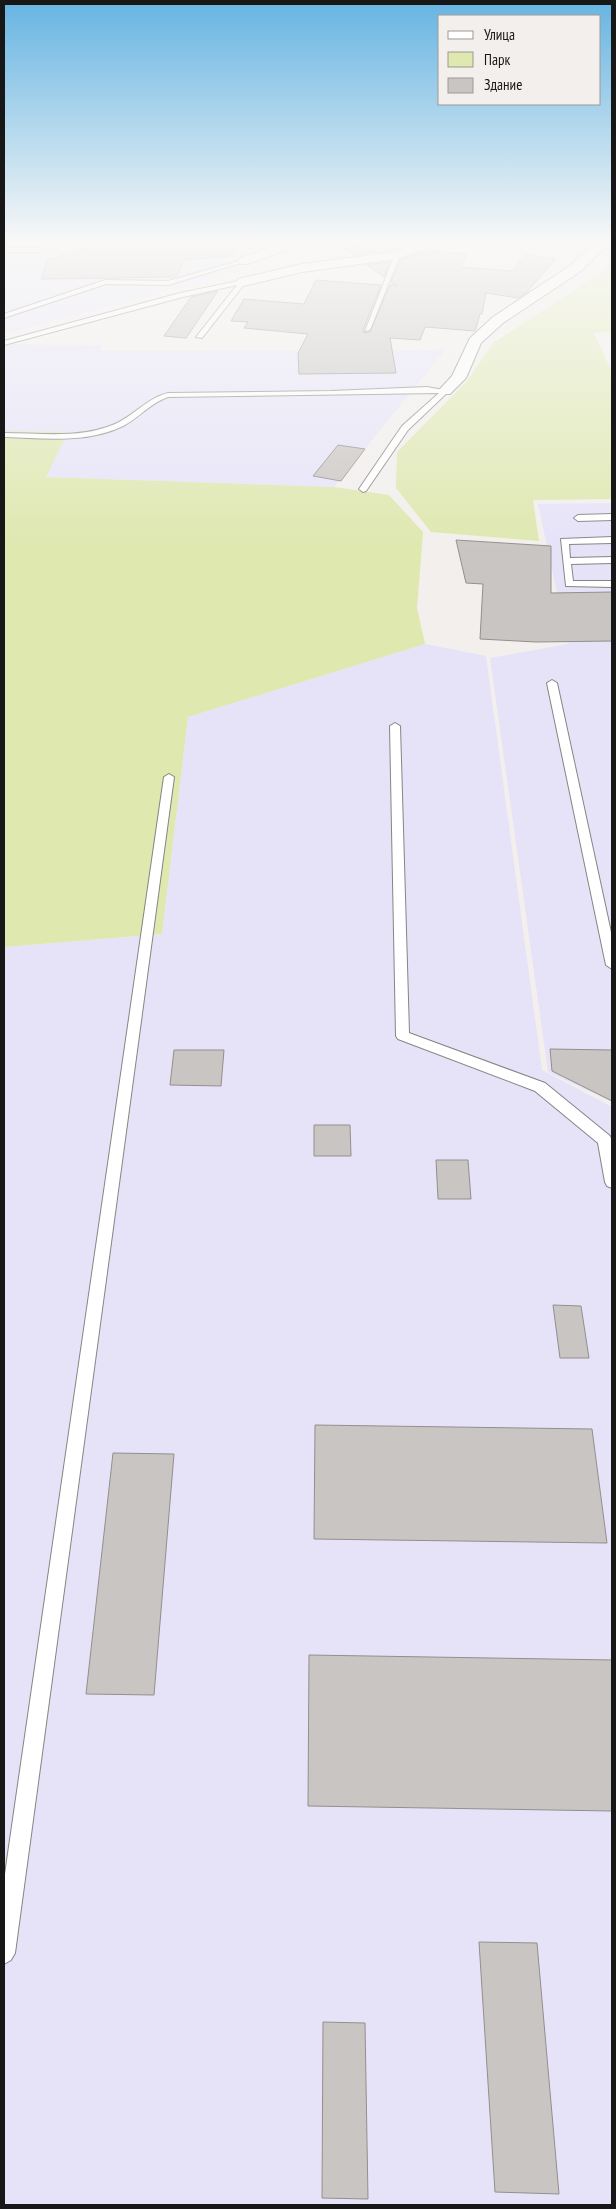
<svg xmlns="http://www.w3.org/2000/svg" width="616" height="2209" font-family="'PT Sans Narrow',sans-serif">
<style>
.industrial{fill:#e6e3f9}
.green{fill:#dee8af}
.building{fill:#c9c5c3;stroke:#928f8d}
.lines{fill:none;stroke-linecap:round;stroke-linejoin:round}
.lane-casing{stroke:#878482;stroke-width:2}
.street-casing{stroke:#878482;stroke-width:2}
.lane{fill:#fff;fill-rule:evenodd}
.street{fill:#fff;fill-rule:evenodd}
</style>
<rect width="100%" height="100%" fill="#f2efed"/>
<g class="industrial">
<path d="M4,241H279L228,259L249,269L4,334Z"/>
<path d="M4,344L102,345L101,351L445,350L334,487L45,477L68,432L4,431Z"/>
<path d="M612,503V1102L548,1072L490,658L568,644L538,504Z"/>
<path d="M425,644L486,656L542,1070L612,1107V2205H4V947L162,934L188,717Z"/>
</g>
<g class="green">
<path d="M612,258V332L594,333L612,372V499L533,500L539,541L431,532L396,488L397,452L467,381L493,343L605,270Z"/>
<path d="M4,431L68,432L46,477L334,487L389,495L423,532L417,608L425,644L188,717L162,934L4,947Z"/>
</g>
<g class="building">
<path d="M103,241H234V256L184,260L177,276L174,277L41,279L48,260Z"/>
<path d="M338,245L398,249L354,255Z"/>
<path d="M427,251L466,254L461,267L512,271L526,254L556,259L526,293L518,298L486,293L482,314H480L475,331L425,327L420,340L390,338L396,373L299,374L298,353L308,334L244,328L248,322L231,321L244,299L304,304L316,280L381,285L363,330L364,333L370,332L390,285L397,286L391,282L400,260Z"/>
<path d="M390,262L384,277L367,265Z"/>
<path d="M218,291L186,338L164,336L191,297Z"/>
<path d="M338,445L365,449L341,481L313,476Z"/>
<path d="M456,540L551,546V593L612,592V641L536,642L480,639L483,584L466,583Z"/>
<path d="M550,1049L612,1050V1101L552,1071Z"/>
<path d="M174,1050H224L221,1086L170,1085Z"/>
<path d="M314,1125H350L351,1156H314Z"/>
<path d="M436,1160H468L471,1199H438Z"/>
<path d="M553,1305L581,1306L589,1358H560Z"/>
<path d="M315,1425L592,1429L607,1543L314,1539Z"/>
<path d="M113,1453L174,1454L154,1695L86,1694Z"/>
<path d="M309,1655L612,1660V1811L308,1806Z"/>
<path d="M479,1942L537,1943L559,2194L495,2192Z"/>
<path d="M323,2022L365,2023L368,2199L322,2198Z"/>
</g>
<g class="lines">
<g class="lane-casing">
<g id="lane">
<path d="M4,248H43L46,250L43,252H4Z"/>
<path d="M395,254L400,255L370,330L365,331Z"/>
<path d="M242,260L247,261L168,285L106,284L4,318V314L105,280L168,281Z"/>
<path d="M243,280L246,282L202,338L196,337L237,285L183,297L4,345V341L180,293Z"/>
<path d="M427,387L449,391L408,430L366,491L363,492L359,489L402,426L439,393L168,397C150,403 139,418 123,426C87,444 42,438 4,437V433C40,433 81,439 115,424C135,415 147,398 168,393L331,391Z"/>
<path d="M612,514V520L578,521L574,518L578,515Z"/>
<path d="M612,537V543L569,544L570,558L612,557V563L571,564L573,581H612V587L566,586L561,539Z"/>
<path d="M552,680L557,683L612,937V969L606,965L547,683Z"/>
<path d="M395,723L400,726L409,1033L545,1083L610,1136L612,1141V1188L607,1186L605,1182L598,1143L535,1091L398,1039L396,1036L390,726Z"/>
<path d="M169,774L174,777L15,1953L11,1960L4,1964V1881L164,777Z"/>
</g>
</g>
<g class="street-casing">
<g id="street">
<path d="M287,241H304L302,244L248,264H240L238,261L240,258Z"/>
<path d="M426,241H443L441,244L397,259L302,272L243,286L236,282L238,279L302,264L395,252Z"/>
<path d="M596,241H608L605,248L581,271L503,323L481,343L466,378L450,394H440L438,391L452,376L470,338L493,317L571,265Z"/>
</g>
</g>
<use href="#lane" class="lane"/>
<use href="#street" class="street"/>
</g>
<linearGradient id="sky" x2="0" y2="1"><stop stop-color="#66b4e2"/><stop offset="0.44" stop-color="#f9f8f7"/><stop offset="1" stop-color="#f9f8f7" stop-opacity="0"/></linearGradient>
<rect width="616" height="550" fill="url(#sky)"/>
<rect width="616" height="2209" fill="none" stroke="#181717" stroke-width="10"/>
<rect x="438" y="15" width="162" height="90" fill="#f2efed" stroke="#9b9997"/>
<rect x="448" y="31" width="25" height="8" fill="#ffffff" stroke="#9b9997"/>
<text x="484" y="40" font-size="15" fill="#181717">Улица</text>
<rect x="448" y="52" width="25" height="15" fill="#dee8af" stroke="#9b9997"/>
<text x="484" y="65" font-size="15" fill="#181717">Парк</text>
<rect x="448" y="78" width="25" height="15" fill="#c9c5c3" stroke="#9b9997"/>
<text x="484" y="90" font-size="15" fill="#181717">Здание</text>
</svg>
